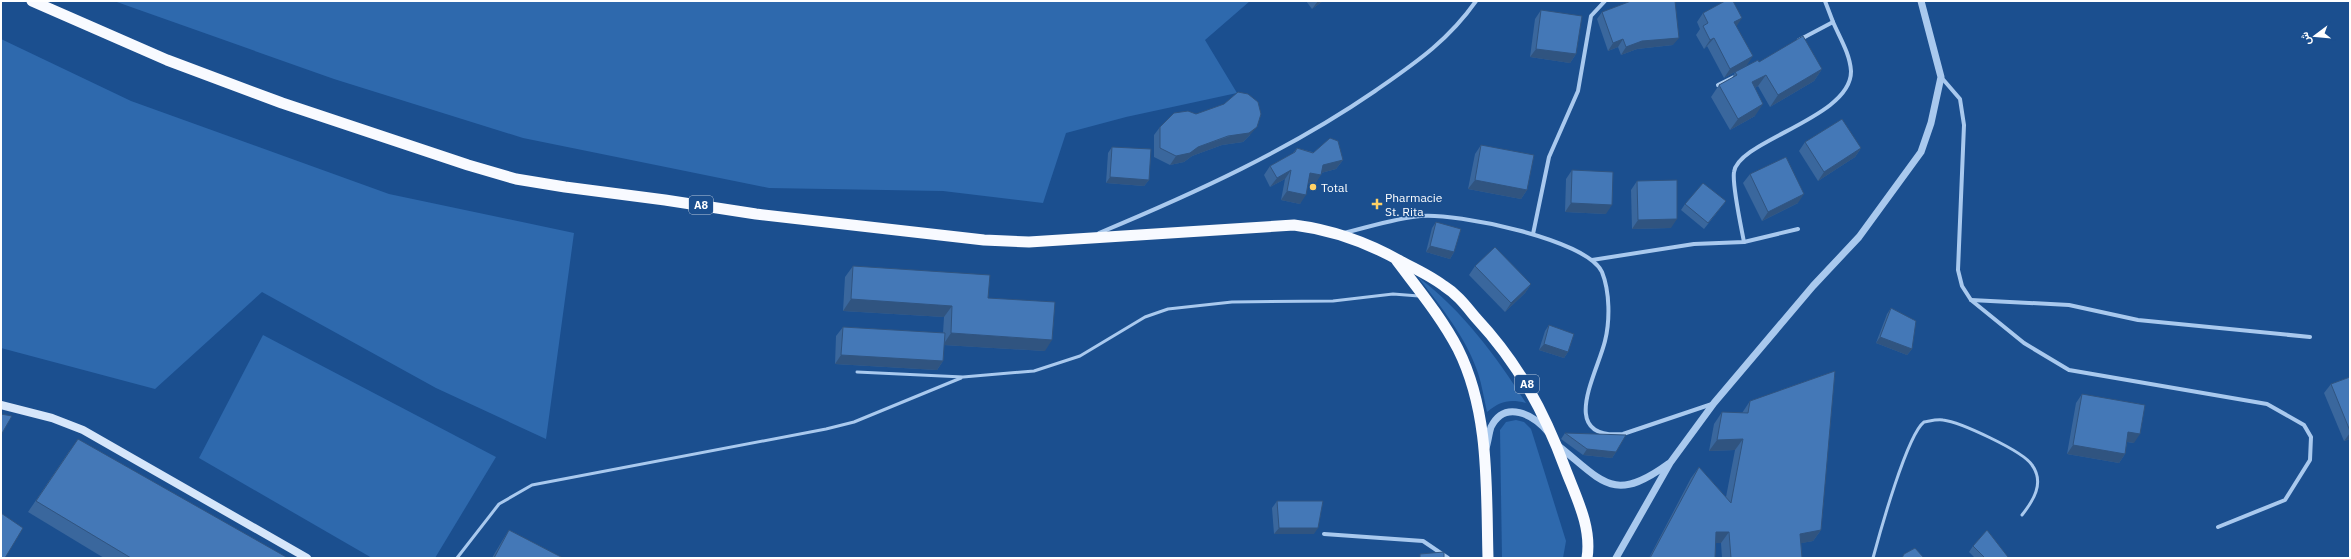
<svg xmlns="http://www.w3.org/2000/svg" width="2351" height="559" font-family="'IBM Plex Sans',Vazirmatn,sans-serif">
<style>
.green{fill:#2e69ad}
.lines{fill:none;stroke-linecap:round;stroke-linejoin:round}
.service{stroke:#a9c9ee;stroke-width:3}
.minor{stroke:#a9c9ee;stroke-width:4}
.tertiary{stroke:#a9c9ee;stroke-width:7}
.secondary{stroke:#d6e6fa;stroke-width:8}
.trunk{stroke:#f8faff;stroke-width:11}
.wall{fill:#3a679d}
.shaded-wall{fill:#305480}
.building{fill:#4478b7;stroke:#305480}
.poi-dot{fill:#ffd166;stroke:#1b4f8f;stroke-width:1.5}
.labels{text-anchor:middle;dominant-baseline:central;stroke-width:3;stroke-linejoin:round;paint-order:stroke}
.shield{fill:#1b4f8f;stroke:#bbcadd;stroke-width:1}
.shield-label{font-size:11px;font-weight:bold;fill:#fff}
.poi-label{font-size:12px;fill:#fff;stroke:#1b4f8f;text-anchor:start}
</style>
<rect width="100%" height="100%" fill="#1b4f8f"/>
<g class="green">
<path d="M114,1H1250L1205,40L1237,93L1126,117L1066,133L1043,203L943,191L769,188L523,138L334,79Z"/>
<path d="M1,39L131,101L389,194L574,233L546,439L436,388L262,292L155,389L1,348Z"/>
<path d="M1418,277C1463,311 1496,356 1526,403C1509,399 1501,401 1487,412C1484,399 1482,385 1478,373C1466,337 1441,307 1418,277Z"/>
<path d="M263,335L496,457L435,558H372L199,458Z"/>
<path d="M1516,420L1524,422L1531,429L1566,541L1563,558H1502L1500,430L1506,422Z"/>
</g>
<g class="lines">
<g class="service">
<path d="M857,372L963,377L1034,371L1080,356L1145,317L1168,309L1232,302L1333,301L1393,294L1419,296"/>
<path d="M457,558L499,504L532,485L826,429L854,422L961,378"/>
<path d="M1873,558C1880,532 1907,435 1924,422C1930,421 1937,419 1943,420C1960,422 2023,451 2032,465C2045,483 2033,501 2022,515"/>
</g>
<g class="minor">
<path d="M1825,1L1833,22"/>
<path d="M1941,77L1960,99L1964,125L1958,270L1962,286L1971,300L2024,343L2069,370L2267,404L2304,425L2311,437L2310,460L2285,500L2218,527"/>
<path d="M1718,85L1734,77"/>
<path d="M1099,233C1195,193 1289,150 1375,91C1415,63 1448,41 1476,1"/>
<path d="M1344,233C1369,227 1396,218 1421,216C1456,213 1587,239 1602,272C1610,292 1610,321 1605,341C1597,374 1557,440 1623,434L1712,404"/>
<path d="M1533,234L1549,157L1578,91L1591,16L1605,1"/>
<path d="M1744,242C1741,226 1732,185 1734,172C1738,140 1852,118 1851,71C1850,54 1840,38 1833,22L1799,40"/>
<path d="M1592,260L1694,244L1744,242L1798,229"/>
<path d="M1971,300L2069,305L2138,320L2310,337"/>
<path d="M1324,534L1423,541L1448,558"/>
</g>
<g class="tertiary">
<path d="M1556,444C1602,480 1612,505 1668,464"/>
<path d="M1486,448C1488,442 1489,433 1491,427C1505,399 1534,415 1548,432"/>
<path d="M1616,558L1670,463L1714,403L1813,286L1859,237L1921,152L1931,123L1941,77L1921,1"/>
</g>
<path class="secondary" d="M1,405L52,418L83,430L307,558"/>
<g class="trunk">
<path d="M32,1L167,60L282,103L468,165L516,179L565,187L665,200L756,214L984,240L1029,242L1294,225C1334,230 1367,242 1402,262C1416,269 1431,276 1444,286C1457,294 1466,306 1476,318C1518,363 1544,411 1565,468C1576,497 1592,527 1587,558"/>
<path d="M1397,261C1418,289 1442,318 1458,349C1490,413 1486,488 1488,558"/>
</g>
</g>
<g class="wall">
<path d="M1306,1H1323L1312,9Z"/>
<path d="M1541,10L1576,54L1570,63L1530,57L1535,19Z"/>
<path d="M1602,12L1673,45L1637,49L1621,55L1618,47L1608,51L1597,19Z"/>
<path d="M1703,13L1736,26L1747,65L1724,78L1707,46L1704,49L1696,35L1700,29L1697,22Z"/>
<path d="M1759,62L1822,69L1814,81L1770,107L1758,86L1755,88V116L1730,130L1711,97L1719,85L1732,78L1735,72Z"/>
<path d="M1160,127L1250,135L1243,142L1222,145L1192,156L1184,162L1170,165L1154,157V135Z"/>
<path d="M1805,142L1861,148L1855,157L1818,181L1799,151Z"/>
<path d="M1481,145L1527,190L1521,199L1468,189L1475,154Z"/>
<path d="M1112,147L1149,180L1144,186L1106,183L1108,153Z"/>
<path d="M1297,148L1343,160L1336,169L1321,173L1315,184L1308,183L1300,204L1281,200L1285,179L1270,187L1264,175L1270,166L1292,154Z"/>
<path d="M1572,170L1606,214L1565,212L1566,179Z"/>
<path d="M1750,174L1798,203L1762,221L1743,183Z"/>
<path d="M1637,181L1671,228L1632,229L1631,190Z"/>
<path d="M1726,201L1704,229L1681,210L1685,204Z"/>
<path d="M1436,222L1454,252L1450,259L1426,252L1432,228Z"/>
<path d="M853,266L988,298L1045,351L944,345L943,361L937,370L835,364L836,336L843,327L943,333L944,317L843,311L845,277Z"/>
<path d="M1475,266L1531,284L1525,293L1505,312L1469,275Z"/>
<path d="M1891,308L1912,349L1907,355L1876,343L1887,314Z"/>
<path d="M1549,325L1568,352L1564,358L1539,350L1545,331Z"/>
<path d="M2350,377V439L2344,441L2324,393L2331,384Z"/>
<path d="M2082,394L2134,443L2127,442L2125,454L2119,463L2067,454L2076,403Z"/>
<path d="M1750,401L1821,530L1813,541L1801,543L1802,558H1722L1721,543H1716L1715,558H1649L1691,478L1699,467L1726,497L1735,450L1709,451L1714,424L1722,412L1742,413Z"/>
<path d="M1565,433L1616,452L1612,458L1583,455L1561,439Z"/>
<path d="M70,450L288,558H104L28,512Z"/>
<path d="M1277,501L1314,534H1274L1272,508Z"/>
<path d="M509,530L563,558H492L502,541Z"/>
<path d="M1973,546L2007,558H1975L1969,552Z"/>
</g>
<g class="shaded-wall">
<path d="M1318,1H1323L1312,9Z"/>
<path d="M1742,18L1736,27L1734,22Z"/>
<path d="M1679,38L1673,45L1637,49L1621,55L1626,47L1642,41Z"/>
<path d="M1714,38L1707,46L1704,49L1710,40Z"/>
<path d="M1623,39L1618,47L1608,51L1613,43Z"/>
<path d="M1536,49L1576,54L1570,63L1530,57Z"/>
<path d="M1753,56L1747,65L1724,78L1730,69Z"/>
<path d="M1822,69L1814,81L1770,107L1778,95Z"/>
<path d="M1766,75L1758,86L1744,94L1752,82Z"/>
<path d="M1763,104L1755,116L1730,130L1738,119Z"/>
<path d="M1257,127L1250,135L1243,142L1222,145L1192,156L1184,162L1170,165L1176,156L1198,147Z"/>
<path d="M1861,148L1855,157L1818,181L1824,172Z"/>
<path d="M1343,160L1336,169L1317,174L1323,165Z"/>
<path d="M1291,170L1285,179L1270,187L1277,178Z"/>
<path d="M1310,173L1321,175L1315,184L1304,182Z"/>
<path d="M1110,177L1149,180L1144,186L1106,183Z"/>
<path d="M1475,180L1527,190L1521,199L1468,189Z"/>
<path d="M1287,191L1306,195L1300,204L1281,200Z"/>
<path d="M1804,194L1798,203L1762,221L1768,212Z"/>
<path d="M1571,203L1612,205L1606,214L1565,212Z"/>
<path d="M1677,219L1671,228L1632,229L1638,220Z"/>
<path d="M1430,246L1454,252L1450,259L1426,252Z"/>
<path d="M1531,284L1525,293L1505,312L1511,303Z"/>
<path d="M851,299L952,306L944,317L843,311Z"/>
<path d="M951,333L1052,340L1045,351L943,345Z"/>
<path d="M1880,337L1912,349L1907,355L1876,343Z"/>
<path d="M1544,344L1568,352L1564,358L1539,350Z"/>
<path d="M841,355L943,361L937,370L835,364Z"/>
<path d="M2128,432L2140,434L2134,443L2122,441Z"/>
<path d="M2350,433V439L2344,441Z"/>
<path d="M1743,439L1735,450L1709,451L1717,440Z"/>
<path d="M2073,445L2125,454L2119,463L2067,454Z"/>
<path d="M1587,449L1616,452L1612,458L1583,455Z"/>
<path d="M1279,528H1318L1314,534H1274Z"/>
<path d="M1821,530L1813,541L1792,545L1800,534Z"/>
<path d="M1716,532H1729L1721,543H1709Z"/>
</g>
<g class="building">
<path d="M1631,1H1675L1679,38L1642,41L1626,47L1623,39L1613,43L1602,12Z"/>
<path d="M1725,1H1733L1742,18L1734,22L1753,56L1730,69L1714,38L1710,40L1703,26L1708,23L1703,13Z"/>
<path d="M1541,10L1582,16L1576,54L1536,49Z"/>
<path d="M1803,36L1822,69L1778,95L1766,75L1752,82L1763,104L1738,119L1719,85L1737,75L1735,72L1758,60L1759,62Z"/>
<path d="M1238,92L1248,94L1258,102L1261,114L1257,127L1249,133L1228,136L1198,147L1190,153L1176,156L1160,148V127L1174,113L1188,111L1196,114L1224,104Z"/>
<path d="M1842,119L1861,148L1824,172L1805,142Z"/>
<path d="M1330,138L1338,141L1343,160L1323,165L1321,175L1310,173L1306,195L1287,191L1291,170L1277,178L1270,166L1295,152L1297,148L1313,153Z"/>
<path d="M1481,145L1534,155L1527,190L1475,180Z"/>
<path d="M1112,147L1151,149L1149,180L1110,177Z"/>
<path d="M1786,157L1804,194L1768,212L1750,174Z"/>
<path d="M1572,170L1613,172L1612,205L1571,203Z"/>
<path d="M1677,180V219L1638,220L1637,181Z"/>
<path d="M1703,183L1726,201L1708,223L1685,204Z"/>
<path d="M1436,222L1461,229L1454,252L1430,246Z"/>
<path d="M1495,247L1531,284L1511,303L1475,266Z"/>
<path d="M853,266L990,275L988,298L1055,302L1052,340L951,333L952,306L851,299Z"/>
<path d="M1891,308L1916,321L1912,349L1880,337Z"/>
<path d="M1549,325L1574,334L1568,352L1544,344Z"/>
<path d="M843,327L945,333L943,361L841,355Z"/>
<path d="M1835,371L1821,530L1800,534L1802,558H1731L1729,532H1716L1715,558H1650L1699,467L1731,503L1743,439L1717,440L1722,412L1748,413L1750,401Z"/>
<path d="M2350,377V431L2331,384Z"/>
<path d="M2082,394L2145,405L2140,434L2128,432L2125,454L2073,445Z"/>
<path d="M1,414L12,416L1,435Z"/>
<path d="M1565,433L1626,435L1616,452L1587,449Z"/>
<path d="M78,439L288,558H131L36,501Z"/>
<path d="M1277,501H1323L1318,528H1279Z"/>
<path d="M1,513L23,528L5,558H1Z"/>
<path d="M509,530L563,558H494Z"/>
<path d="M1987,530L2008,557L2006,558H1985L1973,546Z"/>
<path d="M1915,548L1924,558H1902L1904,554Z"/>
<path d="M1444,552V558H1420V554Z"/>
</g>
<g class="poi-dot">
<circle cx="1313" cy="187" r="4"/>
<path d="M1375 198h4v4h4v4h-4v4h-4v-4h-4v-4h4z"/>
</g>
<g class="labels">
<g class="shield">
<rect x="689" y="196" width="24" height="18" rx="3"/>
<rect x="1515" y="375" width="24" height="18" rx="3"/>
</g>
<g class="shield-label">
<text x="701" y="205">A8</text>
<text x="1527" y="384">A8</text>
</g>
<g class="poi-label">
<text x="1321" y="187">Total</text>
<text x="1385" y="197">Pharmacie<tspan x="1385" dy="14">St. Rita</tspan></text>
</g>
</g>
<rect width="2351" height="559" fill="none" stroke="#ffffff" stroke-width="4"/>
<g transform="translate(2315 36) rotate(254)" stroke="#1b4f8f" stroke-width="3" paint-order="stroke">
<path d="M0-3L7 15L0 10L-7 15Z" fill="#ffffff"/>
<text y="-6" font-size="11" font-weight="bold" text-anchor="middle" fill="#ffffff">ش</text>
</g>
</svg>
